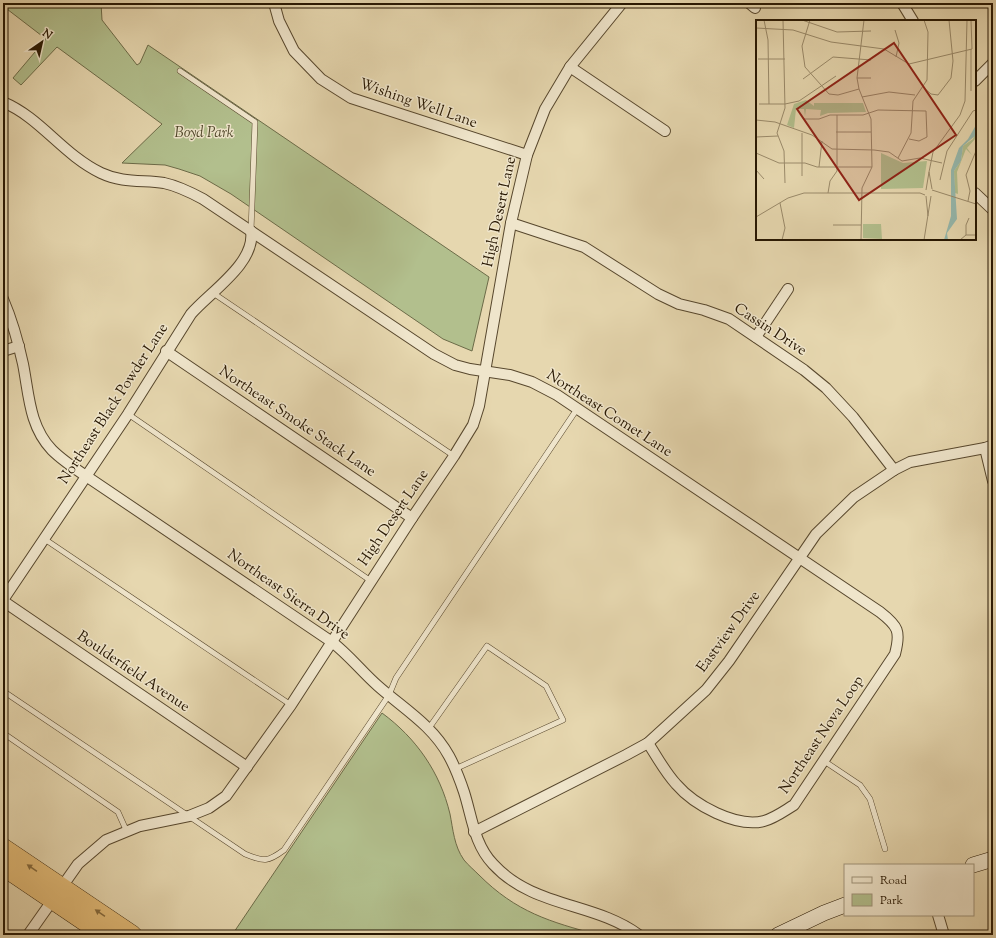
<svg xmlns="http://www.w3.org/2000/svg" width="996" height="938" font-family="'Sorts Mill Goudy',serif">
<style>
.green{fill:#b2bf8d;stroke:#6c6b48}
.lines{fill:none;stroke-linecap:round;stroke-linejoin:round}
.lane-casing{stroke:#57472d;stroke-width:6}
.street-casing{stroke:#57472d;stroke-width:12}
.secondary-casing{stroke:#271702;stroke-width:16}
.highway-casing{stroke:#271702;stroke-width:20}
.lane{stroke:#efe5cb;stroke-width:5}
.street{stroke:#efe5cb;stroke-width:10}
.secondary{stroke:#efe5cb;stroke-width:15}
.highway{stroke:#e3bc78;stroke-width:19}
.oneway{fill:#856a3d}
.labels{text-anchor:middle;dominant-baseline:central;stroke-width:3;stroke-linejoin:round;paint-order:stroke}
.street-label{font-size:15px;fill:#271702;stroke:#efe5cb}
.park-label{font-size:15px;font-style:italic;fill:#51492c;stroke:#efe5cb}
.inset-road{fill:none;stroke:#9a8a6a;stroke-width:1}
.view{fill:#8f2418;fill-opacity:0.15;stroke:#8f2418;stroke-width:2}
.inset-edge{fill:none;stroke:#271702;stroke-width:2}
</style>
<rect width="100%" height="100%" fill="#e6d7af"/>
<filter id="stains"><feTurbulence type="fractalNoise" baseFrequency=".005" numOctaves="4"/><feColorMatrix values="0 0 0 0 .2 0 0 0 0 .09 0 0 0 0 .02 0 0 0 .5 -.17"/></filter>
<radialGradient id="worn" r=".72"><stop offset=".6" stop-color="#630" stop-opacity="0"/><stop offset="1" stop-color="#630" stop-opacity=".3"/></radialGradient>
<g class="green">
<path d="M3,3H101L102,20L137,65L140,63L148,45L489,277L472,351L443,339L231,194L200,176L179,169L165,165L122,163L162,124L57,47L21,85L13,78L46,39L3,6Z"/>
<path d="M382,713C416,738 440,772 450,814C453,829 454,846 464,860C468,865 474,870 479,875C516,912 550,922 599,935H232Z"/>
</g>
<g class="lines">
<g class="lane-casing">
<g id="lane">
<path d="M180,71L255,122L251,231"/>
<path d="M213,293L454,456"/>
<path d="M128,414L371,581"/>
<path d="M43,538L291,705"/>
<path d="M3,691L245,854C264,862 268,862 284,850L389,695L396,678L577,409"/>
<path d="M429,728L487,646L546,686L563,720L455,769"/>
<path d="M3,733L118,812L127,832"/>
<path d="M824,761L860,785L870,799L885,849"/>
</g>
</g>
<g class="street-casing">
<g id="street">
<path d="M274,3L279,21L294,51L321,79L351,98L527,155"/>
<path d="M749,3L755,8"/>
<path d="M902,3L913,21"/>
<path d="M570,67L665,131"/>
<path d="M975,81L993,63"/>
<path d="M3,102C41,118 62,154 101,173C122,183 142,180 164,183C178,186 190,192 203,199L434,354L455,365L470,369L510,375L532,382L557,395L880,612C898,626 901,631 895,654L794,805C784,811 775,818 764,821C736,828 694,805 676,784C665,772 657,757 648,743"/>
<path d="M975,193L993,210"/>
<path d="M511,223L584,247L658,294L679,304L704,310L729,319L804,370L826,388L853,417L894,470"/>
<path d="M3,299C12,320 18,341 23,364C29,394 29,426 52,450C62,460 74,468 86,476L332,642C349,655 362,672 378,686C404,709 432,725 449,756C455,767 460,780 464,792C472,817 474,844 493,864C533,908 595,902 639,935"/>
<path d="M756,337L788,289"/>
<path d="M3,351L19,346"/>
<path d="M166,351L412,518"/>
<path d="M985,448L993,481"/>
<path d="M3,600L128,414L191,314C210,292 256,263 251,231"/>
<path d="M3,601L247,767"/>
<path d="M474,832L626,755L648,743L706,690L729,661L816,534L854,497L894,470L910,462L985,448L993,445"/>
<path d="M938,915L944,935"/>
<path d="M28,935L78,864L106,840L140,826L189,816L209,808L226,796L291,705L412,518L454,456L473,425L479,406L511,223L527,155L545,109L570,67L622,3"/>
</g>
</g>
<g class="secondary-casing">
<g id="secondary">
<path d="M973,865L993,859"/>
<path d="M778,935L824,913L845,905"/>
</g>
</g>
<g class="highway-casing">
<g id="highway">
<path d="M3,848L132,935"/>
<path d="M3,866L105,935"/>
</g>
</g>
<use href="#lane" class="lane"/>
<use href="#street" class="street"/>
<use href="#secondary" class="secondary"/>
<use href="#highway" class="highway"/>
</g>
<defs><path id="oneway-solid" d="M-6-.8H1V-3.2L6.5 0L1 3.2V.8H-6Z"/></defs>
<g class="oneway">
<use href="#oneway-solid" transform="translate(32 868) rotate(-146)"/>
<use href="#oneway-solid" transform="translate(100 913) rotate(-146)"/>
</g>
<g class="labels">
<g class="street-label">
<text transform="translate(418 104) rotate(19)">Wishing Well Lane</text>
<text transform="translate(500 212) rotate(-78)">High Desert Lane</text>
<text transform="translate(770 330) rotate(33)">Cassin Drive</text>
<text transform="translate(114 404) rotate(-57)">Northeast Black Powder Lane</text>
<text transform="translate(609 414) rotate(33)">Northeast Comet Lane</text>
<text transform="translate(297 422) rotate(34)">Northeast Smoke Stack Lane</text>
<text transform="translate(394 518) rotate(-56)">High Desert Lane</text>
<text transform="translate(288 595) rotate(35)">Northeast Sierra Drive</text>
<text transform="translate(729 632) rotate(-54)">Eastview Drive</text>
<text transform="translate(133 672) rotate(34)">Boulderfield Avenue</text>
<text transform="translate(822 735) rotate(-56)">Northeast Nova Loop</text>
</g>
<g class="park-label">
<text x="204" y="133">Boyd Park</text>
</g>
</g>
<g transform="translate(756 20)">
<rect width="220" height="220" fill="#e6d7af"/>
<path d="M50,80L58,86V83H107L110,92L72,93L64,96L65,90L50,89L49,96L48,89H40L38,108L31,105L38,84ZM220,110V118L211,128L216,135L210,129L201,152L202,174L199,173L198,151L205,141L207,126L217,119ZM125,133L147,143L171,141L167,168L125,169ZM107,204H125L126,219L107,218Z" fill="#b2bf8d"/>
<path d="M220,105V115L207,126L205,141L198,151L201,199L191,213L192,220H188L195,196V150L203,128L212,119Z" fill="#96b9ae"/>
<path class="inset-road" d="M8,0L12,20L13,84M27,0L29,88L21,113L28,131L29,163M46,0L81,12L115,11M54,0L46,26L49,47L73,74L82,75L103,69M0,8L37,10L75,22L128,29L153,44L216,29L215,0M139,10L143,23L140,37M2,39H29M101,58H115M47,59L77,37L115,40M167,67L175,74L182,75L195,58L197,41L193,0M215,71V29M106,77L133,72L159,75M3,84H29L43,81L80,56M47,99H63L74,95H107L122,90L170,91L171,117L163,121L153,119M0,100L19,102L56,115L76,129L118,130L133,132L146,141L164,138L186,143M80,112H115M46,113V156M0,117L22,116M0,133L23,143H49L61,147H116M142,138L155,113L157,81L171,60L172,12L168,0M63,147L66,121M0,150L8,159M184,160L191,131L217,91L220,90M176,169L173,152L177,132L204,95L209,81L211,0M170,170L173,152M176,170L220,184M72,173L74,161L81,151V95M170,176L172,196M212,181L214,171L210,155L220,131M24,183L29,208L26,220M0,197L32,178L48,173H164L169,175M77,205H105M210,215V205L213,198M105,220L106,168L116,147L115,99L103,69L101,58L108,0M168,220L175,176M204,220L210,215H220"/>
<path class="view" d="M138,23L200,115L103,180L41,89Z"/>
<rect width="220" height="220" class="inset-edge"/>
</g>
<rect width="996" height="938" fill="none" stroke="#e6d7af" stroke-width="16"/>
<rect x="4" y="4" width="988" height="930" fill="none" stroke="#271702" stroke-width="2"/>
<rect x="8" y="8" width="980" height="922" fill="none" stroke="#271702"/>
<rect x="844" y="864" width="130" height="52" fill="#efe5cb" stroke="#9f937b"/>
<rect x="852" y="877" width="20" height="6" fill="#efe5cb" stroke="#9f937b"/>
<text x="880" y="884" font-size="12" fill="#271702">Road</text>
<rect x="852" y="894" width="20" height="12" fill="#b2bf8d" stroke="#9f937b"/>
<text x="880" y="904" font-size="12" fill="#271702">Park</text>
<g transform="translate(42 42) rotate(34)" stroke="#efe5cb" stroke-width="3" paint-order="stroke">
<path d="M0-3L7 15L0 10L-7 15Z" fill="#271702"/>
<text y="-6" font-size="11" font-weight="bold" text-anchor="middle" fill="#271702">N</text>
</g>
<rect width="100%" height="100%" filter="url(#stains)"/>
<rect width="100%" height="100%" fill="url(#worn)"/>
</svg>
